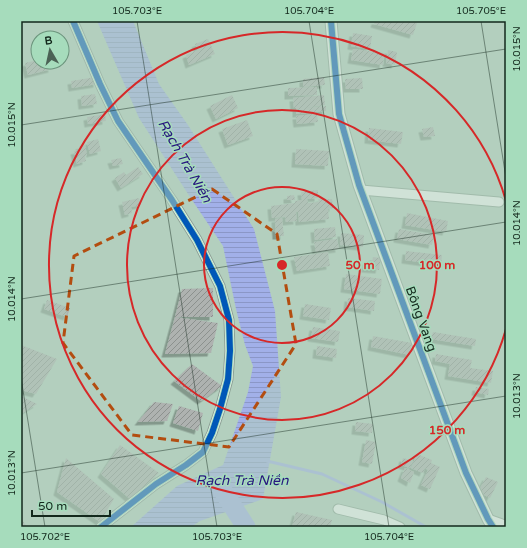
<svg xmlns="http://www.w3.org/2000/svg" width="527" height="548" font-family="'Varela Round',sans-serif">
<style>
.water{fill:url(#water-rules)}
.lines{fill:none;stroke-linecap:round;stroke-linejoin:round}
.stream{stroke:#a2b0e9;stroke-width:3}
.river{stroke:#a2b0e9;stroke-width:19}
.building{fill:url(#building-hatch);filter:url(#shadow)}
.minor-casing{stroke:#8ca295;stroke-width:11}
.tertiary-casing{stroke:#8ca295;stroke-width:13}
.minor{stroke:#f4f8f5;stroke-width:9}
.tertiary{stroke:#f4f8f5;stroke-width:11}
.cycleway-casing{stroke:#a6dcbc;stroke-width:8}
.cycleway{stroke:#0057b8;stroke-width:6}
.marked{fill:none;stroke:#b34d10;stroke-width:3;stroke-dasharray:8 5;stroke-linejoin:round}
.ticks{fill:none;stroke:#13281c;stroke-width:1;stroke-opacity:0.45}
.ring{fill:none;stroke:#d62828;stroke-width:2}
.labels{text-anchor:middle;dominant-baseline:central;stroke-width:3;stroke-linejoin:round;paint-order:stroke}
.street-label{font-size:13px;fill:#13281c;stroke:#a6dcbc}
.water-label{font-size:14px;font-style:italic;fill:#28187f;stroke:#a6dcbc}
.centre{fill:#d62828;stroke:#a6dcbc;stroke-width:2}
.ring-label{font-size:12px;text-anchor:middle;font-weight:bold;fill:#d62828;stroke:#a6dcbc;stroke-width:3;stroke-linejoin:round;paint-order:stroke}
.neatline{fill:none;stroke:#13281c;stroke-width:1.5}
.ticks-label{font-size:10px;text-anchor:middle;fill:#13281c}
</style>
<defs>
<pattern id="water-rules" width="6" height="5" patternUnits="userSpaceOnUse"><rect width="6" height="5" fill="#a2b0e9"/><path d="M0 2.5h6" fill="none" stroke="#8b97c7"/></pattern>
<pattern id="building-hatch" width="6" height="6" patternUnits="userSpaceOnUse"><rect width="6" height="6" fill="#aeb2b0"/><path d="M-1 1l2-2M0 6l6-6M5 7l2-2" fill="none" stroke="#8c918e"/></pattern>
<filter id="shadow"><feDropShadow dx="-3.5" dy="3.5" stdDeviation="0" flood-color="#0004"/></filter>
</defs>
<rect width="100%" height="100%" fill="#b3cfbe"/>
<path class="water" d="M97,21H133L159,84L188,125L254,229L275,311L281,397L263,499L200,521L191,527H131L177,486L223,465L248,392L253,366L245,345L236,309L223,246L188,194L139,118Z"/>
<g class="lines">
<path class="stream" d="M267,461L322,474L382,502L426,527"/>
<path class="river" d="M221,488L246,527"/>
</g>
<g class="building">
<path d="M375,21H410L417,23L413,35L374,24Z"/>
<path d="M353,33L372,36L370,49L351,46Z"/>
<path d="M208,39L215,54L189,65L186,55L198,50L195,44Z"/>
<path d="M353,49L384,53L383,65L351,60Z"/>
<path d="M388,50L397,52L395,65L386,63Z"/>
<path d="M38,60V62H50L52,69L28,75L25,63Z"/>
<path d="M96,77L97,84L72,88L71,81Z"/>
<path d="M324,77L325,85L303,87V79Z"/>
<path d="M362,78L363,89H346L345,79Z"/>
<path d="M317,87V95L288,96V88Z"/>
<path d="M95,94L97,104L82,106L81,96Z"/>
<path d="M232,95L238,108L216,119L210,106Z"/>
<path d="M324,95L325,105L304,108L326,106V111L296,114V108H294L293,98Z"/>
<path d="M105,114L106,121L88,124L87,117Z"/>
<path d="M317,114L318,122L297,124L296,116Z"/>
<path d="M247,120L253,136L228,145L222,129Z"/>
<path d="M433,127L435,136L424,137L422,129Z"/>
<path d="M369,128L403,132L401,144L368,140Z"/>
<path d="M98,139L101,151L90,154L87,142Z"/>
<path d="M85,145L87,155L85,156L86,161L77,164L74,151L80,150L79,146Z"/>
<path d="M296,149L329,151L328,166L295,164Z"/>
<path d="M121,158L123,164L113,166L111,160Z"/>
<path d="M138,167L143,174L121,188L115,178L124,172L126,175Z"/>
<path d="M318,190V198L307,199L308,203L319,202L318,199L323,198V200L332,199L333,208L328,209L329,219L299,222L298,212H296L297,221L286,222L285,217L272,218L271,206L295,203V201L302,200L301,192Z"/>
<path d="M294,195L295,200H287V196Z"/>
<path d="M139,198L141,205L131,207L132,213L125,215L122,202Z"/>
<path d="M407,213L448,221L446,232L405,225Z"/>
<path d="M282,218L284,236H276L275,219Z"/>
<path d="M335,227L336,237L315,240L314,229Z"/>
<path d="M399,229L434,235L432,245L397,239Z"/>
<path d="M341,233L364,235L363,247L340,245Z"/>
<path d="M337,239L339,249L316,252L314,242Z"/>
<path d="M406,251L442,255L441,265L405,260Z"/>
<path d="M328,252L330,266L297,271L294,257Z"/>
<path d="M373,257L381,258L379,270L365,269L366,261L372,262Z"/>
<path d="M346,274L382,279L380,294L344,289Z"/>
<path d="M213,288V317H175L182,289Z"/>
<path d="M348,298L375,301L374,311L347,307Z"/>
<path d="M47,300L70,308L67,317L44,309Z"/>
<path d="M305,304L331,308L329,320L303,316Z"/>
<path d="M175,317L218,323L211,353L165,354Z"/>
<path d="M313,327L340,331L338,342L311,338Z"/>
<path d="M433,332L476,339L475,346L431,339Z"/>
<path d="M373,336L412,343L410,355L371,347Z"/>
<path d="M21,345L57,359L36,394L21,390Z"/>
<path d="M317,346L337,349L336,358L316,355Z"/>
<path d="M436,354L472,360L470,368L493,371L491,383L448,376L450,364L435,361Z"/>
<path d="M192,364L222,386L201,401L174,381Z"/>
<path d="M476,387L489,389L488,395L475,392Z"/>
<path d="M21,396L37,404L21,414Z"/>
<path d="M154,402L173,404L167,421L138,422Z"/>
<path d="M179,406L203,413L198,431L173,423Z"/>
<path d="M356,422L373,424L372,433L355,431Z"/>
<path d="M366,440L376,442L372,464L362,462Z"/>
<path d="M120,445L159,473L130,499L101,474Z"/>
<path d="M417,454L432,460L431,463L440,467L430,489L421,485L428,470L425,468L423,473L411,468Z"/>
<path d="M66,458L114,499L100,522L57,492Z"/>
<path d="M403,458L413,461L410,468L401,465Z"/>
<path d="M405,468L414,472L410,483L401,478Z"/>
<path d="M486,477L498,482L490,498L478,492Z"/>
<path d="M296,512L332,520L330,527H292Z"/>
<path d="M21,518L27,527H21Z"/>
</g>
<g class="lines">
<g class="minor-casing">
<g id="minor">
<path d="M73,21L100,84L118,121L172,200L197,240L220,286L229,320L230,351L228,379L220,409L212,433L203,452L186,465L156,484L101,527"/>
<path d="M361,190L499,202"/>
<path d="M338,509L384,520L400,527"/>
<path d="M488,519L502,524L506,525"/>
</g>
</g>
<g class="tertiary-casing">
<path id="tertiary" d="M331,21L339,114L359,185L466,473L488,519L493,527"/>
</g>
<use href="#minor" class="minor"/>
<use href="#tertiary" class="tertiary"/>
<g class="cycleway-casing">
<g id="cycleway">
<path d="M73,21L100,84L118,121L172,200L197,240L220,286L229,320L230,351L228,379L220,409L212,433L203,452L186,465L156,484L101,527"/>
<path d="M331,21L339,114L359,185L466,473L488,519L493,527"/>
</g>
</g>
<use href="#cycleway" class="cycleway"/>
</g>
<path d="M0 0H527V548H0ZM212,189L277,234L296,344L229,447L132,435L63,343L74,256Z" fill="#b3cfbe" fill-opacity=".55" fill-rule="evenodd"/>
<path class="marked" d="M212,189L277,234L296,344L229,447L132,435L63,343L74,256Z"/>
<path class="ticks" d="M137,21L217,527M309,21L389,527M481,21L506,178M21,125L506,49M21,299L506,222M21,378L45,527M21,473L506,396"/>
<g class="ring">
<circle cx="282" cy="265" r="78"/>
<circle cx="282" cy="265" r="155"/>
<path d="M506 329A233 233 0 1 1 506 201"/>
</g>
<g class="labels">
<g class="street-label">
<text transform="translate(421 319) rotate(70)">Bông Vang</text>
</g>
<g class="water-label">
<text transform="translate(185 161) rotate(60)">Rạch Trà Niền</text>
<text x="242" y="480">Rạch Trà Niền</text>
</g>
</g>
<circle cx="282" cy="265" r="6" class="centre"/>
<g class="ring-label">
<text x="360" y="269">50 m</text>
<text x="437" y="269">100 m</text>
<text x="447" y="434">150 m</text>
</g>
<rect width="527" height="548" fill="none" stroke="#a6dcbc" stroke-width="44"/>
<g transform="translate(50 50) rotate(351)"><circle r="19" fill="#a6dcbc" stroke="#6b947c"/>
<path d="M0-3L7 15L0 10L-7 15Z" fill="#4b6255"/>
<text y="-6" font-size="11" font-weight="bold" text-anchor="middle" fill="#13281c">B</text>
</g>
<path d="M32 510v6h78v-6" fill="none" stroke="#13281c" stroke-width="2"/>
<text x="38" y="510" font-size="12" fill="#13281c" stroke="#a6dcbc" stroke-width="3" paint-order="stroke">50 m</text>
<rect x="22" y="22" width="483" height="504" class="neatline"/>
<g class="ticks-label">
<text x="137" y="14">105.703°E</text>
<text x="309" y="14">105.704°E</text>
<text x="481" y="14">105.705°E</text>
<text transform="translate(516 49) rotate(-90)" y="4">10.015°N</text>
<text transform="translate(11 125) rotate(-90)" y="4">10.015°N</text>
<text transform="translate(516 223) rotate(-90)" y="4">10.014°N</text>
<text transform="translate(11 299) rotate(-90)" y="4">10.014°N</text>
<text transform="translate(516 396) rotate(-90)" y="4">10.013°N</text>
<text transform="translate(11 473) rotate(-90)" y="4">10.013°N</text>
<text x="45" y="540">105.702°E</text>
<text x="217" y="540">105.703°E</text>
<text x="389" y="540">105.704°E</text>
</g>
</svg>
